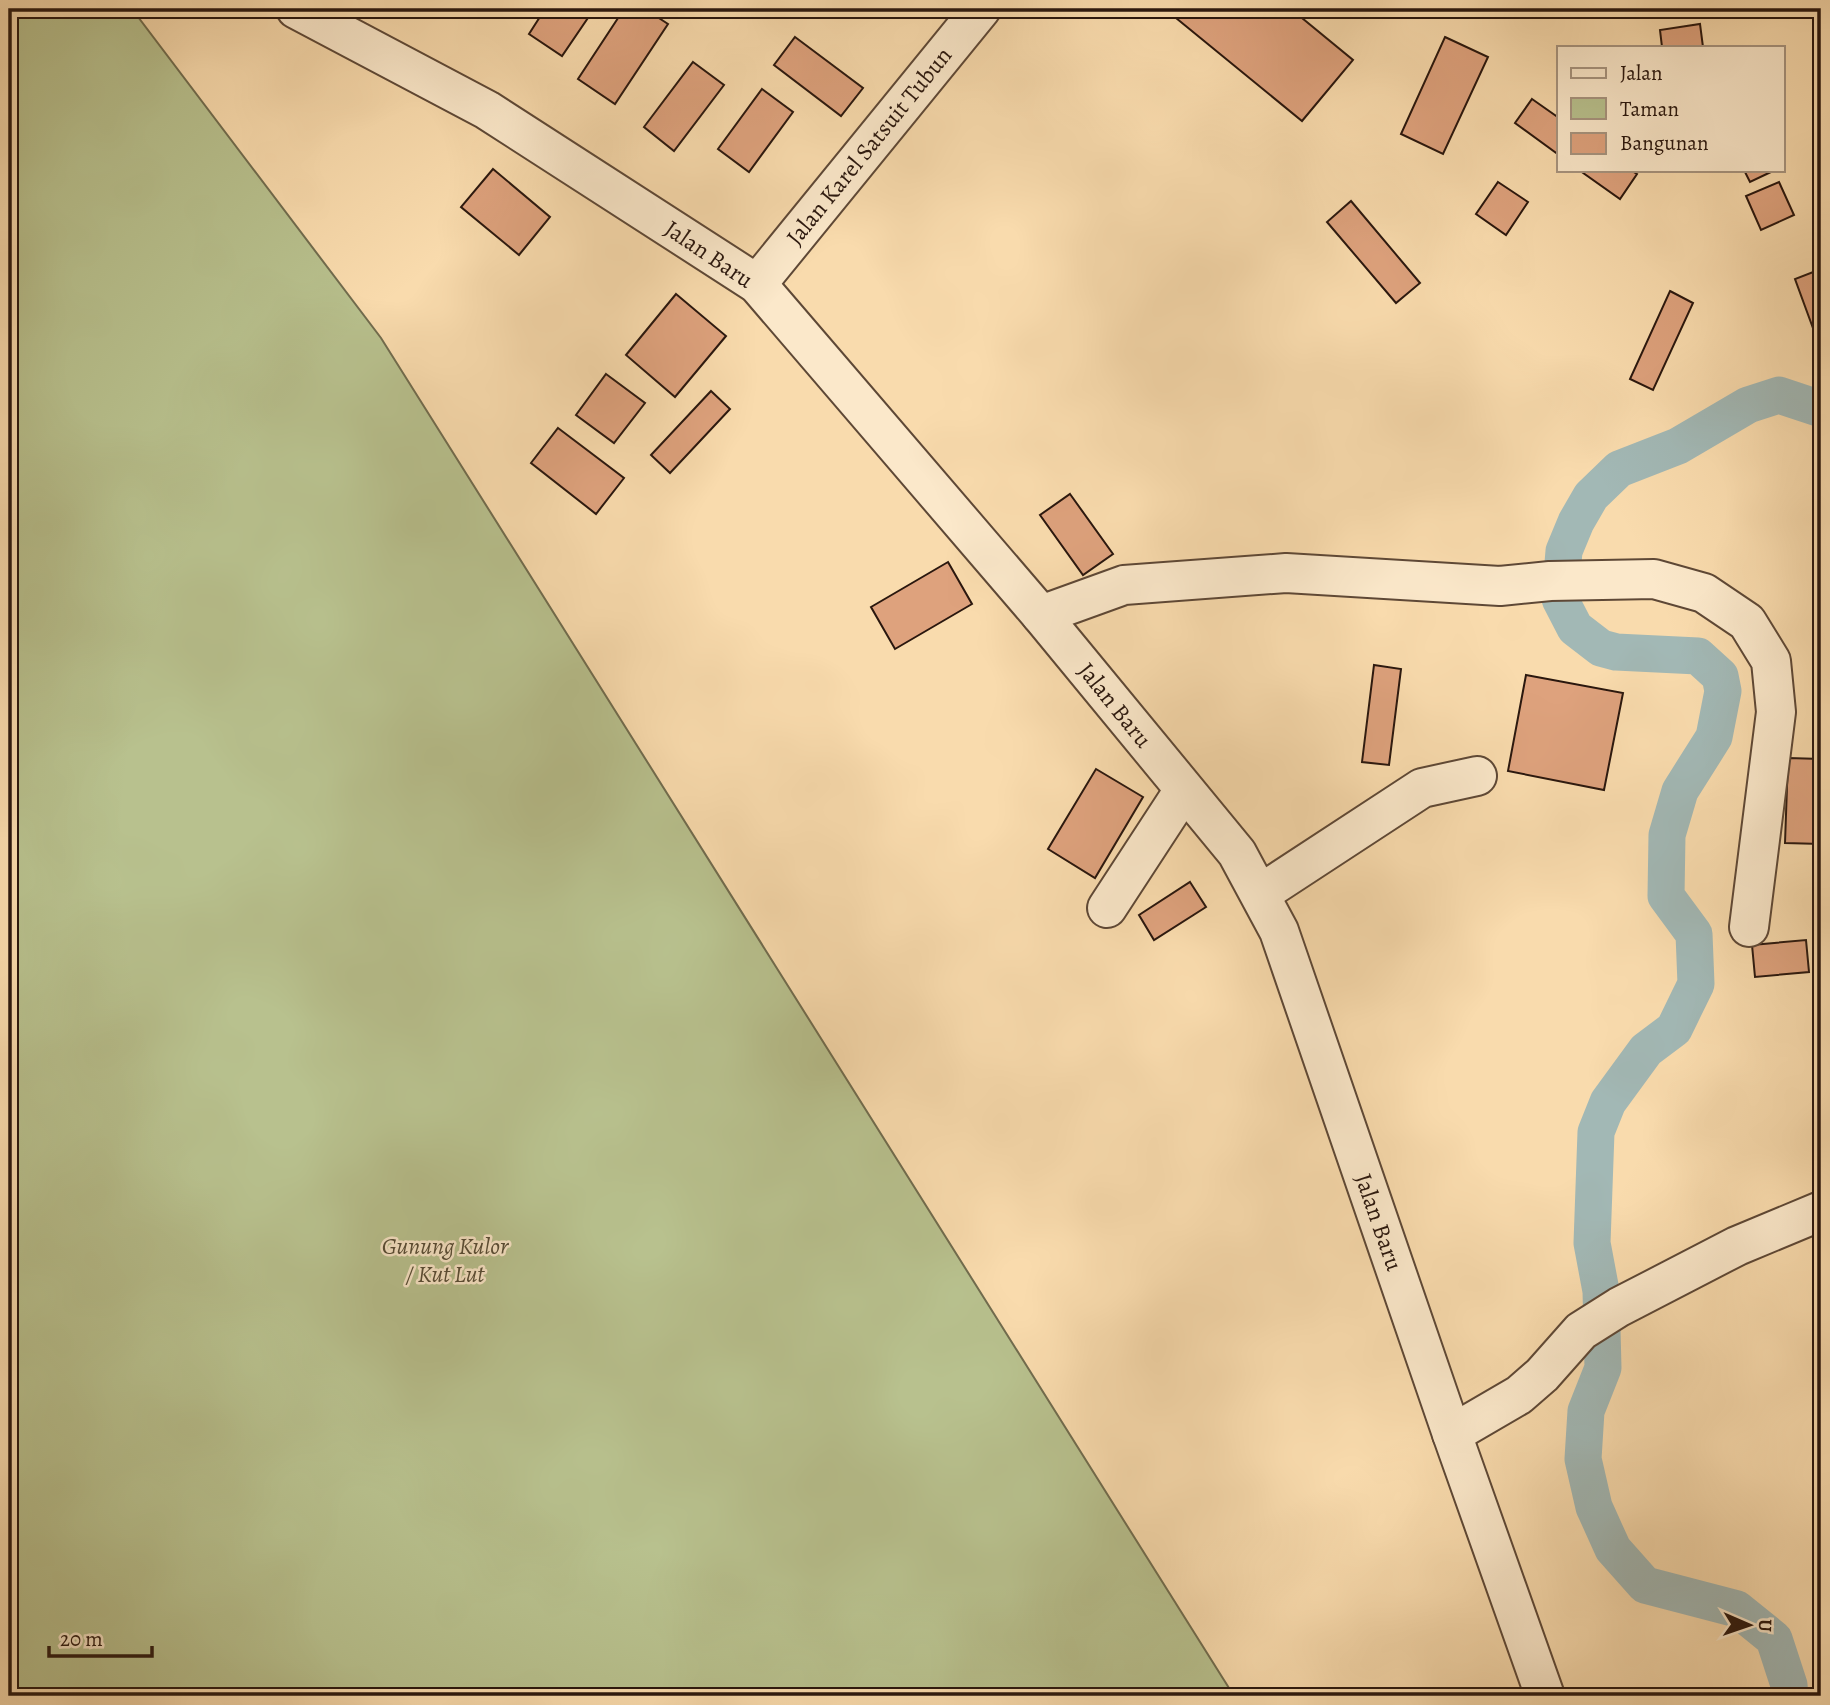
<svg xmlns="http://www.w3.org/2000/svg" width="1830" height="1705" font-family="Alegreya,serif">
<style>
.green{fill:#b8c18e;stroke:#716c4e;stroke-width:2}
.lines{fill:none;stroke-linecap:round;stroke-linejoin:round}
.canal{stroke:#a2b8b5;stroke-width:37}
.building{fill:#dea27d;stroke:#2a170e;stroke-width:2}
.minor-casing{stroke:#5e4836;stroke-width:42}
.minor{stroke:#fbe8ca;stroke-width:38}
.labels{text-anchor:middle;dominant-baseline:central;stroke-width:5;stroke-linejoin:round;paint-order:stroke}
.street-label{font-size:24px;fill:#2a170e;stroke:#fbe8ca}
.park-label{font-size:24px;font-style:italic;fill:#554a34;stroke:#fbe8ca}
</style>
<rect width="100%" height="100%" fill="#f9dbad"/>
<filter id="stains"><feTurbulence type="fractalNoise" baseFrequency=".00286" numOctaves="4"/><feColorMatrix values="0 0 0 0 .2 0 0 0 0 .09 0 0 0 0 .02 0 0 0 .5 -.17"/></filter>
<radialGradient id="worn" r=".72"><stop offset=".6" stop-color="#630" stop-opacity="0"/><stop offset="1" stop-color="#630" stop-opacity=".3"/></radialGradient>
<path class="green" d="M9,9H132L381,338L1234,1696H9Z"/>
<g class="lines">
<path class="canal" d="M1790,1696L1789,1685L1774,1639L1737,1609L1645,1585L1613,1549L1594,1507L1583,1459L1586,1411L1603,1368L1601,1291L1592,1243L1596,1132L1608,1102L1646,1050L1674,1029L1696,984L1694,934L1666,896L1667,835L1680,791L1714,737L1723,691L1720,676L1698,656L1616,652L1601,648L1575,628L1560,599L1564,551L1576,522L1591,496L1619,469L1678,446L1748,405L1779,395L1821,409"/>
</g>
<g class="building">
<path d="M545,9H594L562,56L529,34Z"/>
<path d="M624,9H645L668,24L615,104L578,79Z"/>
<path d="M1165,9H1291L1353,60L1302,121Z"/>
<path d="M1700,24L1703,47H1662L1660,30Z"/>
<path d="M795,37L863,88L841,116L774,65Z"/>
<path d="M1445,37L1488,57L1443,154L1401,134Z"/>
<path d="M693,62L724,85L674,151L644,127Z"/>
<path d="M762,89L793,112L749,172L718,149Z"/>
<path d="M1532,99L1559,118V155L1515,123Z"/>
<path d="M493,169L550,217L519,255L461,207Z"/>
<path d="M1579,170H1630L1637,174L1620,199Z"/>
<path d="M1744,170H1773V171L1750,182Z"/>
<path d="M1498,182L1528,202L1506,235L1476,214Z"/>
<path d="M1779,182L1794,215L1761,230L1746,196Z"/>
<path d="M1351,201L1420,283L1396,303L1327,222Z"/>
<path d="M1821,269V350L1795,279Z"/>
<path d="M1670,291L1693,303L1653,390L1630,379Z"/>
<path d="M676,294L726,336L675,397L626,355Z"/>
<path d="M606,374L645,403L614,443L576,415Z"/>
<path d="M711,391L730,409L670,473L651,455Z"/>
<path d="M558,428L624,478L596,514L531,463Z"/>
<path d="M1070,494L1113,554L1083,575L1040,515Z"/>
<path d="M948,562L972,604L895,649L871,607Z"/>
<path d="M1374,665L1401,669L1389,765L1362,762Z"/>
<path d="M1526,675L1623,693L1604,790L1508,771Z"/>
<path d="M1788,758L1821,759V844L1785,843Z"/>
<path d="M1096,769L1143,797L1095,878L1048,849Z"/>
<path d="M1190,882L1206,907L1154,940L1139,915Z"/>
<path d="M1806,940L1809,972L1755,977L1752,945Z"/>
</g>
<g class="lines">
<g class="minor-casing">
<g id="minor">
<path d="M296,9L487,110L757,284L1041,615L1237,853L1279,931L1452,1434L1545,1696"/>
<path d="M757,284L981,9"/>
<path d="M1041,615L1124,585L1286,573L1500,586L1550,581L1654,579L1704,593L1747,622L1771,661L1776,712L1749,927"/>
<path d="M1260,894L1422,788L1477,776"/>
<path d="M1107,908L1184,790"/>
<path d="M1452,1434L1519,1395L1542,1375L1581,1331L1619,1307L1737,1246L1821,1211"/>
</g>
</g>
<use href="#minor" class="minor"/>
</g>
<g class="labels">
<g class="street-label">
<text transform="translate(869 146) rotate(-51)">Jalan Karel Satsuit Tubun</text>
<text transform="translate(709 254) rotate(34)">Jalan Baru</text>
<text transform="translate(1115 705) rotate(51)">Jalan Baru</text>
<text transform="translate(1379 1222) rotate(71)">Jalan Baru</text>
</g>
<g class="park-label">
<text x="445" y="1246">Gunung Kulor<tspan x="445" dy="28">/ Kut Lut</tspan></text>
</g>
</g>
<rect width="1830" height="1705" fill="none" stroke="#f9dbad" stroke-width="35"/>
<rect x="10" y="10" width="1809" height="1684" fill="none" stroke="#2a170e" stroke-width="3.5"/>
<rect x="18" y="18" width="1795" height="1670" fill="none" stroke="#2a170e" stroke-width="2"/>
<rect x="1557" y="46" width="228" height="126" fill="#fbe8ca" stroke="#a7947f" stroke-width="2"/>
<rect x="1571" y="68" width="35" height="10" fill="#fbe8ca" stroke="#a7947f" stroke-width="2"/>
<text x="1620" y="80" font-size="21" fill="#2a170e">Jalan</text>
<rect x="1571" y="98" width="35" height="21" fill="#b8c18e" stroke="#a7947f" stroke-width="2"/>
<text x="1620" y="116" font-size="21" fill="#2a170e">Taman</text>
<rect x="1571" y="133" width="35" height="21" fill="#dea27d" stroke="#a7947f" stroke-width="2"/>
<text x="1620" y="150" font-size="21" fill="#2a170e">Bangunan</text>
<g transform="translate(1749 1625) rotate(92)" stroke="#fbe8ca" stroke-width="5" paint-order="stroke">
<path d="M0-5L12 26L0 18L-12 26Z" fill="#2a170e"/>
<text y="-10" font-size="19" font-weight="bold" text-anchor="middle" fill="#2a170e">U</text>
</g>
<path d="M49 1646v10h103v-10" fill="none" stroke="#2a170e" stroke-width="3.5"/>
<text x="60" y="1646" font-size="21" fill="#2a170e" stroke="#fbe8ca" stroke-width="5" paint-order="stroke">20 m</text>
<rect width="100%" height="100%" filter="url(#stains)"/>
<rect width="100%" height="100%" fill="url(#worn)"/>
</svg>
